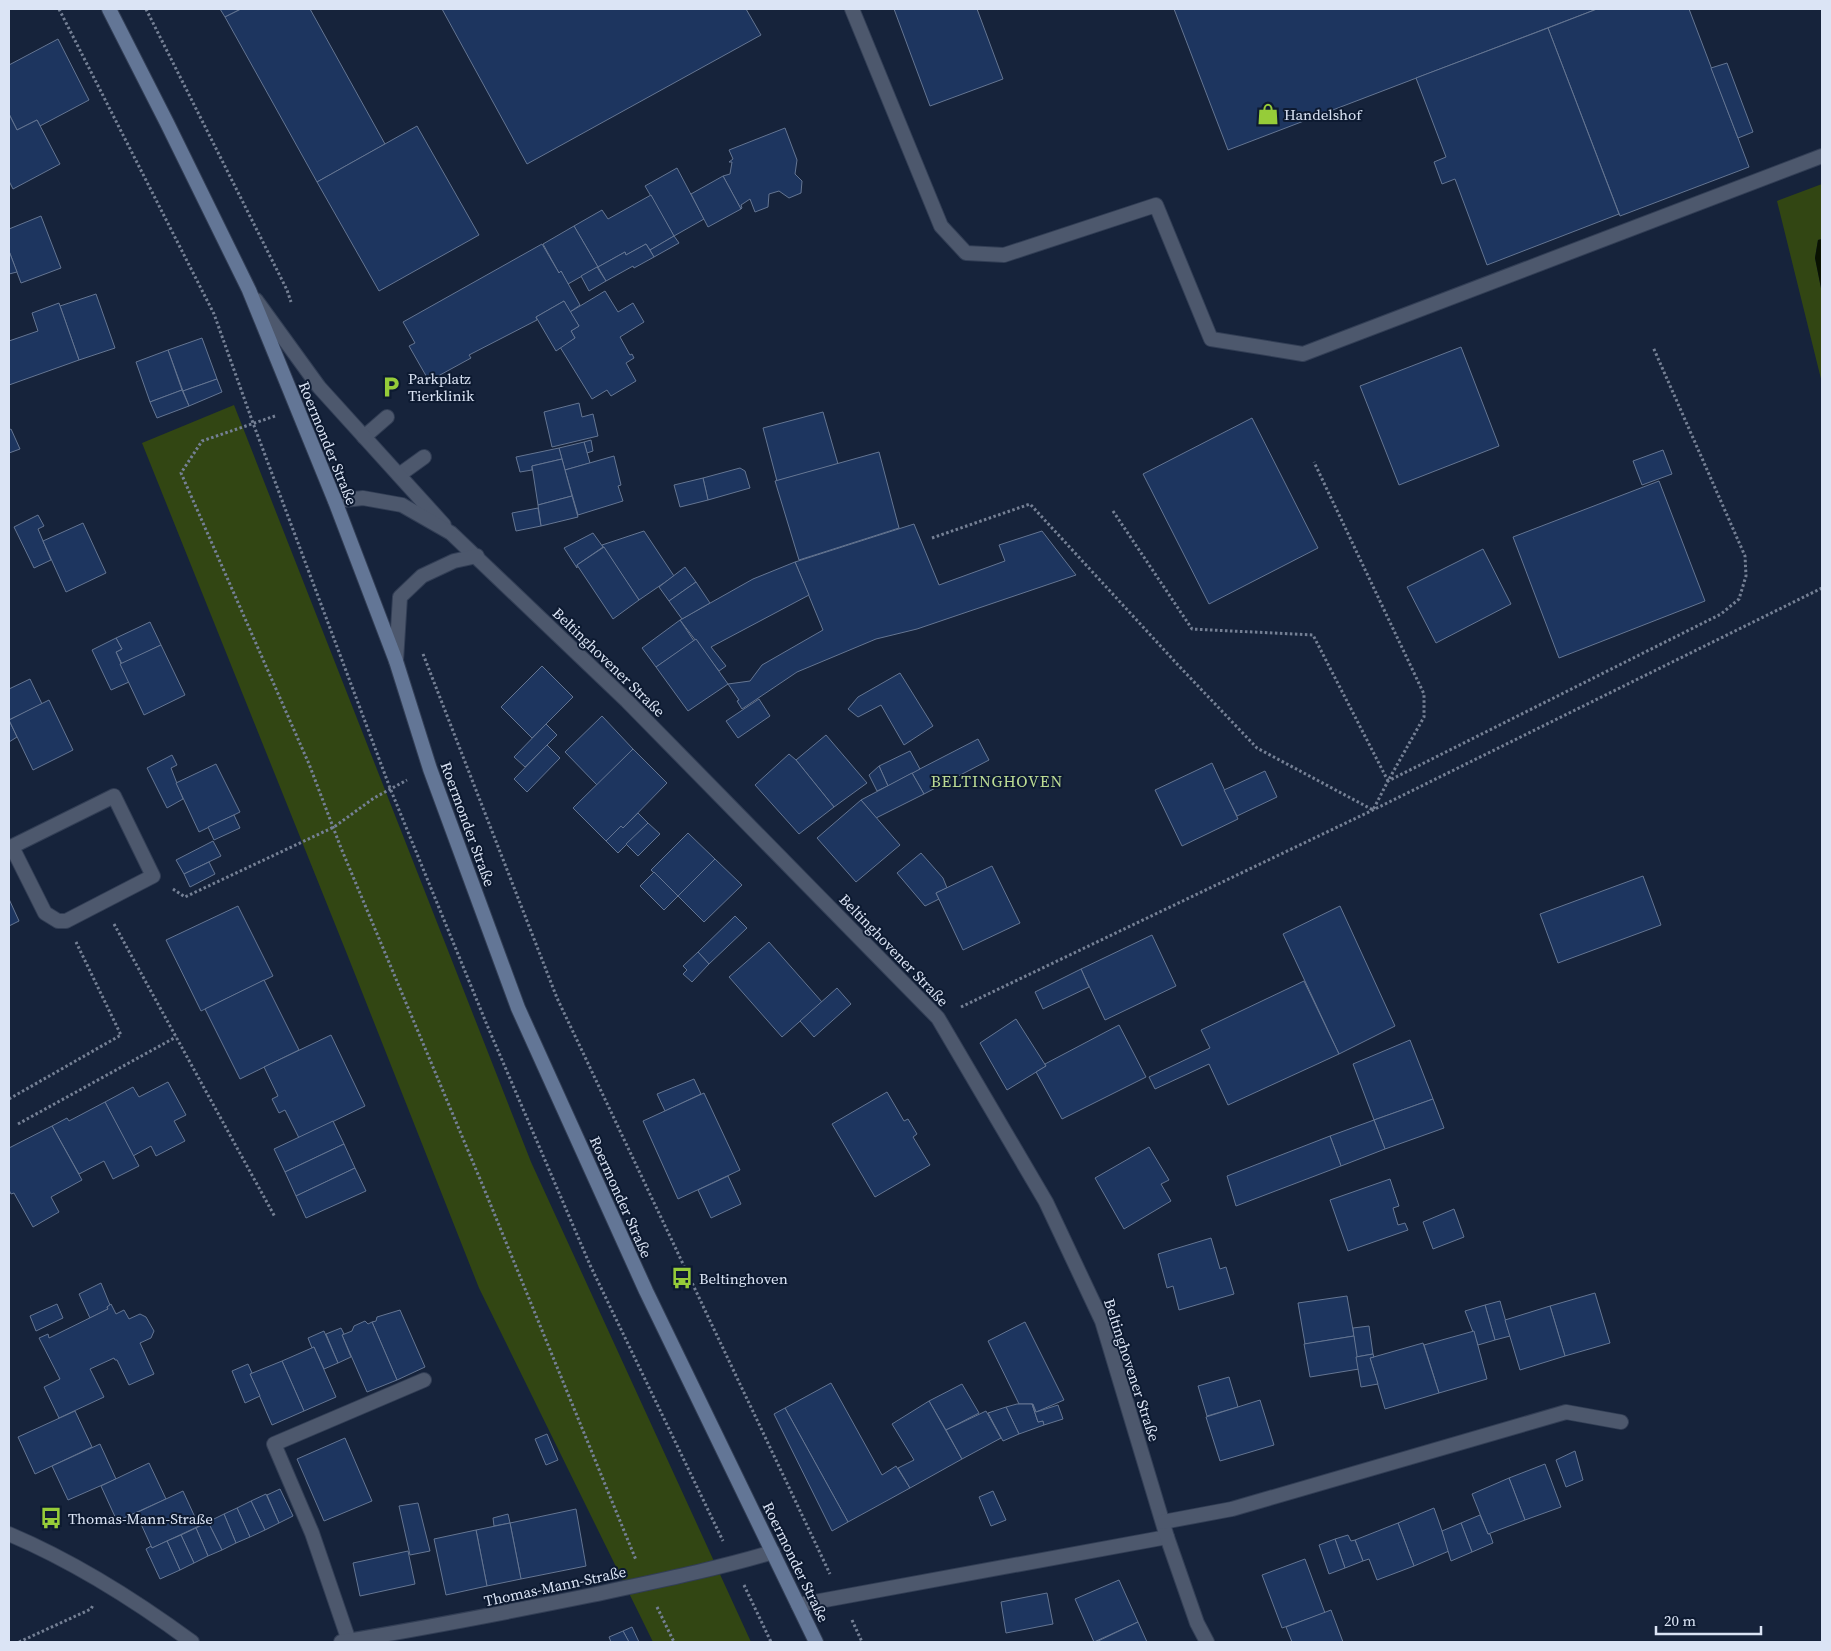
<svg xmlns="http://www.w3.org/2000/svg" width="1831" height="1651" font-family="'Source Serif 4',serif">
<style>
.green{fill:#324613}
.water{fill:#091200}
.building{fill:#1d355f;stroke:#647592}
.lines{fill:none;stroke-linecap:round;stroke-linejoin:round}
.service-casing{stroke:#323e55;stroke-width:16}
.minor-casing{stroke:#323e55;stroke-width:16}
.secondary-casing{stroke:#323e55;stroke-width:16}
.path{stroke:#758095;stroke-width:3;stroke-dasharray:2.5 2.5;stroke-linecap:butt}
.service{stroke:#4d586d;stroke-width:14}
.minor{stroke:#4d586d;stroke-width:14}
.secondary{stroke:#637696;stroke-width:14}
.labels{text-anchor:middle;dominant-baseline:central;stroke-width:4;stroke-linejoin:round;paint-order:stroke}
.poi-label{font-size:15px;fill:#dbe4f5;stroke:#0d1a31;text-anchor:start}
.street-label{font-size:15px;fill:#dbe4f5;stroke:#0d1a31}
.neighbourhood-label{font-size:16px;letter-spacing:1px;fill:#bcdb94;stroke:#0d1a31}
</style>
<rect width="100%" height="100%" fill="#16233b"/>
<g class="green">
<path d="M1822,184V239L1818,240L1815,258L1822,293V383L1777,201Z"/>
<path d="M234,405L531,1162L751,1642H653L479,1288L347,954L142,443Z"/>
</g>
<path class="water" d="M1822,239V293L1815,258L1818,240Z"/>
<g class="building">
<path d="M220,9H241L225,17Z"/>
<path d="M241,9H310L385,144L317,182L225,17Z"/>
<path d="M442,9H746L761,35L527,164Z"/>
<path d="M894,9H977L1003,79L930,106Z"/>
<path d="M1174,9H1597L1228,150Z"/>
<path d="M1597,9H1689L1749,167L1620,216L1548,28Z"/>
<path d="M1548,28L1619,214L1487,265L1455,179L1442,184L1434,162L1446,157L1416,78Z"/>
<path d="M58,39L89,100L40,126L37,120L17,130L9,114V65Z"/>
<path d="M1727,63L1753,132L1738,138L1711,68Z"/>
<path d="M9,114L17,130L37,120L60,164L13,189L9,181Z"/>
<path d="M417,126L479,235L379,291L317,182Z"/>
<path d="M785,128L797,160L795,174L802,181L801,193L789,198L779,191L769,194L768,207L755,212L750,199L741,205L742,208L741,209L723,176L730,174L732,162H729L733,159L729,150Z"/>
<path d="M677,168L704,219L674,236L645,186Z"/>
<path d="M723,176L741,209L708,227L691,194Z"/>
<path d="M651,195L674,236L650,250L646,244L626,255L625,252L598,267L574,226L602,210L608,219Z"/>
<path d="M41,216L61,268L21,283L9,251V229Z"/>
<path d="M574,226L598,267L568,284L561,271L559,273L543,244Z"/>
<path d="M674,236L679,243L654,257L650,250Z"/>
<path d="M542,244L559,273L561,271L580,305L570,312L564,301L536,317L537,320L469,355L471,358L429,381L409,346L415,343L403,322Z"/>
<path d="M646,244L654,257L634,268L633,266L606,281L598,267L625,252L626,255Z"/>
<path d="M9,251L17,272L9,274Z"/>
<path d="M597,267L606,281L589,291L581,276Z"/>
<path d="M605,291L618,312L633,303L644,322L620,337L630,355L632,354L634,358L626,363L636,381L611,396L607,390L592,399L560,347L575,338L571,331L579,326L570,312Z"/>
<path d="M96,294L115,348L79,360L60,306Z"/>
<path d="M564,301L579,326L571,331L575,338L556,351L536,317Z"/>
<path d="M59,303L79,360L9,385V341L38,331L32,313Z"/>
<path d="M202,338L217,379L183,391L168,350Z"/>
<path d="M1461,347L1499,446L1399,485L1360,386Z"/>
<path d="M168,350L182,390L150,402L136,362Z"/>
<path d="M217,379L222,392L189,406L183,391Z"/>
<path d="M182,390L189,406L157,418L150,402Z"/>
<path d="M579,403L582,417L593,414L598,436L552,447L544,412Z"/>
<path d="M823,412L838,464L777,481L763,428Z"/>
<path d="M1252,418L1318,548L1209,604L1143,474Z"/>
<path d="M11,429L20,449L9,453V430Z"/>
<path d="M591,440L593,451L587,453L584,442Z"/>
<path d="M584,442L590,463L565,470L559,448Z"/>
<path d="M559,448L562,459L532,466V470L520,472L516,457Z"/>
<path d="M1663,450L1672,474L1642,485L1633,461Z"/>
<path d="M879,452L899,528L799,560L775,481Z"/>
<path d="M614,456L621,485L618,486L623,501L578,515L565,470Z"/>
<path d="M562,459L572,496L538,505L532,466Z"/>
<path d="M740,468L745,471L750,488L708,500L703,478Z"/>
<path d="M703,478L708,500L680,507L674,485Z"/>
<path d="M1659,481L1705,601L1559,658L1513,537Z"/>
<path d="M572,496L578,517L541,526L538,505Z"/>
<path d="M538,508L541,526L516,531L512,513Z"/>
<path d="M38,515L44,526L38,529L51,560L34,568L14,527Z"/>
<path d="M83,523L106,573L66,592L43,541Z"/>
<path d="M914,524L939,585L1005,561L999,545L1042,531L1076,575L917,629L876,639L797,672L742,709L737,701L739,700L728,684L750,681L762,665L823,630L795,562Z"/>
<path d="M644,531L674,576L639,600L602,545Z"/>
<path d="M593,533L603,547L577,565V568L564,548Z"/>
<path d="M604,547L639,600L613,619L577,565Z"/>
<path d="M1483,549L1511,604L1436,643L1407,587Z"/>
<path d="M795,562L809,595L711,647L726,666L719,671L680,620L753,579Z"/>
<path d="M685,567L696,582L669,601L659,587Z"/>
<path d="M696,582L710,603L682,619L669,601Z"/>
<path d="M680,620L694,641L656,667L642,648Z"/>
<path d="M150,622L161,645L122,664L116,652L122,649L116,638Z"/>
<path d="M116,638L122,649L116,652L129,682L111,690L92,650Z"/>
<path d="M696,639L728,684L688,711L656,667Z"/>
<path d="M161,645L185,695L144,715L120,664Z"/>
<path d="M542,666L573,697L532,738L501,707Z"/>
<path d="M900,673L933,726L904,745L881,705L858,717L848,709L858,697Z"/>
<path d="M30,679L42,704L9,720L17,737L9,742V689Z"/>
<path d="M759,699L770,716L738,738L726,721Z"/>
<path d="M49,700L73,750L33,770L9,720Z"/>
<path d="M602,716L633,749L597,785L565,752Z"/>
<path d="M546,724L557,735L525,767L514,757Z"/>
<path d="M826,735L867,783L834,807L796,760Z"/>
<path d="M978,739L989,760L924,794L912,773Z"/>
<path d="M547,745L560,758L527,792L514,779Z"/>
<path d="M633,749L667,783L623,828L621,826L606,841L573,808Z"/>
<path d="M910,751L920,769L888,786L879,766Z"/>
<path d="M789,754L796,760L834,807L799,834L755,785Z"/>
<path d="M172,755L177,765L171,768L183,799L167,808L147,768Z"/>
<path d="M1212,763L1238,819L1182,846L1155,790Z"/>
<path d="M216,764L240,812L199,832L176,783Z"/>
<path d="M879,766L888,786L877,791L869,775Z"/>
<path d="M1265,771L1277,797L1237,816L1224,790Z"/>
<path d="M912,773L924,794L876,818L861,800Z"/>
<path d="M861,800L900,845L856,882L817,838Z"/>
<path d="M638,813L648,823L618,853L606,841L621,826L623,828Z"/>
<path d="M234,815L240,828L214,840L208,827Z"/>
<path d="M648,823L660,834L638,856L626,844Z"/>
<path d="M688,833L715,859L678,896L651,870Z"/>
<path d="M213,841L221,856L184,874L176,860Z"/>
<path d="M921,853L943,878L947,888L936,893L939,899L925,906L897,873Z"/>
<path d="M715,859L742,885L704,922L678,896Z"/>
<path d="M209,862L215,874L190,887L184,874Z"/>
<path d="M992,866L1020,923L963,950L936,893Z"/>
<path d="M654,872L678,896L664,910L640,886Z"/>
<path d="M1643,876L1661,925L1558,963L1540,914Z"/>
<path d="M9,899L19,921L9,926Z"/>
<path d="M238,906L273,976L201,1011L166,940Z"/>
<path d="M1340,906L1395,1026L1339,1054L1283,934Z"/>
<path d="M735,916L747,928L709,964L698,952Z"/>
<path d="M1152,935L1176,986L1105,1020L1081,969Z"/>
<path d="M769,942L822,1002L782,1037L729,977Z"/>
<path d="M698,952L709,964L692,982L683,974L687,970L683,966Z"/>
<path d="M1081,969L1089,987L1043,1009L1035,992Z"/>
<path d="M264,980L299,1050L240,1079L205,1009Z"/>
<path d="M1304,981L1339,1054L1228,1105L1209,1064L1155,1089L1149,1077L1210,1048L1201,1030Z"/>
<path d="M837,988L851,1004L814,1037L800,1021Z"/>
<path d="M1016,1019L1046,1066L1007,1090L980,1043Z"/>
<path d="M1119,1025L1146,1077L1062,1119L1036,1072L1046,1066L1045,1064Z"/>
<path d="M331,1035L365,1106L299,1138L285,1110L279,1113L272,1099L278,1096L264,1067Z"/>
<path d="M1410,1040L1433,1099L1374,1120L1353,1064Z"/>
<path d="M694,1079L701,1094L665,1111L657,1094Z"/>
<path d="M168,1082L186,1115L174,1121L185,1141L156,1156L151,1146L133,1156L105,1102L133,1087L139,1097Z"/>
<path d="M887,1092L904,1121L908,1119L917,1134L913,1137L930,1165L875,1197L832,1124Z"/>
<path d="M704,1093L740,1170L678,1199L643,1121Z"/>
<path d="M1433,1099L1444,1128L1385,1149L1374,1120Z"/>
<path d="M105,1102L139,1166L113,1179L104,1161L79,1174L52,1126L67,1118L69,1121Z"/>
<path d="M1374,1120L1385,1149L1341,1166L1330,1136Z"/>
<path d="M333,1121L344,1144L285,1172L274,1149Z"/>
<path d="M52,1126L82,1180L51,1197L59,1212L33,1227L14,1193L11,1194L9,1190V1148Z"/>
<path d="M1330,1136L1341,1166L1236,1206L1227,1176Z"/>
<path d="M344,1144L355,1168L296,1196L285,1172Z"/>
<path d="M1149,1147L1169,1180L1161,1184L1171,1201L1124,1229L1095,1178Z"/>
<path d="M355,1168L366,1191L306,1218L296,1196Z"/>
<path d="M728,1176L741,1204L711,1218L698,1190Z"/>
<path d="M1390,1179L1399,1206L1393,1208L1398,1225L1405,1223L1408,1230L1348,1251L1330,1200Z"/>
<path d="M1454,1209L1464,1237L1433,1249L1423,1222Z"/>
<path d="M1211,1238L1220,1269L1226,1267L1234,1294L1179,1310L1173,1286L1167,1288L1158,1254Z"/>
<path d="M101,1283L110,1305L107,1307L108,1309L90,1318L79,1294Z"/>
<path d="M1595,1293L1610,1343L1565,1356L1550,1306Z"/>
<path d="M1347,1296L1354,1336L1305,1344L1298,1303Z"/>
<path d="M1500,1301L1510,1336L1495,1340L1485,1305Z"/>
<path d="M57,1304L63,1318L36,1331L30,1316Z"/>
<path d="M111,1304L116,1314L124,1310L129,1319L140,1314L146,1317L154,1331L151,1338L140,1343L154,1374L129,1385L117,1360H115L114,1358L90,1369L104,1397L59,1418L44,1387L60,1379L39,1338L48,1334L49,1338L108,1309L107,1307Z"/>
<path d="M1485,1305L1495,1340L1478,1345L1465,1311Z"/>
<path d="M1550,1306L1565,1356L1520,1370L1505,1320Z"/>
<path d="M400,1310L425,1367L397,1380L372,1322L376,1321L377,1317Z"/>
<path d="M365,1321L368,1324L372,1322L397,1380L367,1392L342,1335L352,1331L354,1326Z"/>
<path d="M1025,1322L1064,1400L1036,1412L1033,1404H1019L988,1341Z"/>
<path d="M1369,1326L1373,1354L1356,1357L1353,1328Z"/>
<path d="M341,1328L344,1334L342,1335L351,1357L338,1363L326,1334Z"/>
<path d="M324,1331L338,1363L324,1369L314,1347L312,1348L308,1338Z"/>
<path d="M1474,1331L1487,1379L1439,1393L1424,1345Z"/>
<path d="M1354,1336L1359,1369L1310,1377L1304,1344Z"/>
<path d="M1423,1343L1439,1393L1385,1409L1370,1358Z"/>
<path d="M314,1347L336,1397L304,1411L282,1361Z"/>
<path d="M1373,1354L1374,1357L1370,1358L1378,1384L1361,1387L1356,1357Z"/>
<path d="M282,1361L304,1411L272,1425L250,1374Z"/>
<path d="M248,1364L252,1373L250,1374L260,1396L245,1403L232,1371Z"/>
<path d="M1229,1377L1238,1407L1207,1416L1198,1386Z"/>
<path d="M831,1383L882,1475L896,1466L910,1488L848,1522L785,1408Z"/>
<path d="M962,1384L979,1413L946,1430L929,1401Z"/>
<path d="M1260,1400L1274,1445L1220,1461L1206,1417Z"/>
<path d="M929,1401L962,1459L910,1488L898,1468L914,1460L892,1424Z"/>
<path d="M1017,1404H1032L1038,1422L1043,1421L1044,1425L1019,1434L1006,1407Z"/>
<path d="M1032,1404L1036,1412L1058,1405L1063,1419L1044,1425L1043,1421L1038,1422Z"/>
<path d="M1006,1407L1019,1434L1003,1441L988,1413Z"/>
<path d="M785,1408L848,1522L832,1531L774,1414Z"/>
<path d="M75,1411L92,1447L35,1474L18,1437Z"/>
<path d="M986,1411L1001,1438L962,1459L946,1430Z"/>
<path d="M547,1434L558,1460L546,1465L535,1439Z"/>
<path d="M345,1438L372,1501L324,1521L297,1459Z"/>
<path d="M100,1444L116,1479L68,1500L52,1466Z"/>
<path d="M1575,1451L1583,1480L1566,1487L1556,1460Z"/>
<path d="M149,1463L166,1499L117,1521L101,1486Z"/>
<path d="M1545,1464L1561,1507L1525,1520L1509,1478Z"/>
<path d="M1509,1478L1525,1520L1488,1534L1472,1494Z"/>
<path d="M280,1489L293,1516L279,1523L267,1495Z"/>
<path d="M183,1491L199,1526L152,1548L136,1513Z"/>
<path d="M993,1491L1006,1520L991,1526L979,1497Z"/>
<path d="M266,1494L279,1523L265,1530L251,1501Z"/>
<path d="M251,1501L265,1530L250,1537L237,1508Z"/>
<path d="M418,1503L430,1551L410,1555L399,1506Z"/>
<path d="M237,1508L250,1537L236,1543L224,1514Z"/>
<path d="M1434,1508L1449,1551L1414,1566L1398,1523Z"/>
<path d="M576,1509L586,1566L521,1579L510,1523Z"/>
<path d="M224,1514L236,1543L222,1550L208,1522Z"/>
<path d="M508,1514L510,1523L494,1526L493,1518Z"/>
<path d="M1480,1515L1488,1534H1490L1493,1543L1472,1552L1461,1523Z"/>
<path d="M208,1522L222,1550L208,1556L196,1528Z"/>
<path d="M510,1523L521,1579L487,1586L476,1530Z"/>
<path d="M1398,1523L1414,1566L1377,1580L1369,1559L1363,1561L1355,1540Z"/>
<path d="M1461,1523L1472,1552L1451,1561L1442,1531Z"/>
<path d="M196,1528L208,1556L194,1563L181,1535Z"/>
<path d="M476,1530L487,1586L446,1595L434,1539Z"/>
<path d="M181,1535L194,1563L180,1570L167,1541Z"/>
<path d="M1348,1535L1351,1541L1355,1540L1363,1561L1345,1568L1335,1539Z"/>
<path d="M1335,1539L1345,1568L1329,1574L1319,1545Z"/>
<path d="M167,1541L180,1570L160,1579L146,1549L151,1546L152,1548Z"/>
<path d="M408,1551L415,1584L360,1596L353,1563Z"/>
<path d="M1305,1559L1325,1613L1282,1628L1262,1575Z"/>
<path d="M1119,1580L1138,1622L1094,1642L1075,1599Z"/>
<path d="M1047,1593L1053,1624L1006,1633L1001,1602Z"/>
<path d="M1331,1610L1343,1642H1292L1286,1627Z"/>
<path d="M1138,1622L1147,1642H1096Z"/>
<path d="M632,1627L639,1642H629L623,1631Z"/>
<path d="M623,1631L629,1642H611L609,1637Z"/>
</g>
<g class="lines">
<g class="service-casing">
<g id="service">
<path d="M852,9L941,226L966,253L1004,255L1156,205L1211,339L1303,354L1822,156"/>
<path d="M364,437L387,417"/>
<path d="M399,475L424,457"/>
<path d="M798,1605L1167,1537"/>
<path d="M349,1641L312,1533L274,1444L424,1380"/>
</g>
</g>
<g class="minor-casing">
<g id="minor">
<path d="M256,300L319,387L444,525"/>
<path d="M335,501L363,498L402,505L451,533L627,701L938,1018L1046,1202L1102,1321L1167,1537L1197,1623L1207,1642"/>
<path d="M396,661L400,597L422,576L454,561L477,556"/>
<path d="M9,848L114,796L153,876L66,921H58L45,913L12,847"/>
<path d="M1163,1522L1232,1509L1566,1412L1621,1422"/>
<path d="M9,1534C75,1562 135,1600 192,1642"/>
<path d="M341,1642C425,1628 508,1612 592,1595C652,1582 713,1570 773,1552"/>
</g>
</g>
<g class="secondary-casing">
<path id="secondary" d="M109,9L167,123L249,290L335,501L396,661L430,769L518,1008L646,1291L816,1642"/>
</g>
<g class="path">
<path d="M59,9L214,314L253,423L390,788L487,1025L590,1265L723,1541"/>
<path d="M146,9L287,290L291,302"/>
<path d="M275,416L202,441L181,473L309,764L341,848L485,1191L636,1560"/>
<path d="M1113,511L1192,629L1313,635L1388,781L1424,717V694L1314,462"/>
<path d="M932,538L1030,504L1178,665L1257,748L1373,810L1388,781L1721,614L1739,599L1746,576L1745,556L1653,347"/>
<path d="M423,654L557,998L830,1574"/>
<path d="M173,889L185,897L334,827L374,798L407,780"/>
<path d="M114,924L275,1217"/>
<path d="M961,1007L1373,810L1822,588"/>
<path d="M9,1099L121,1035L76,942"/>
<path d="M18,1124L176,1037"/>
<path d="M744,1585L771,1642"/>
<path d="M657,1607L674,1642"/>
<path d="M852,1620L862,1642"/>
<path d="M19,1642L91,1609L93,1605"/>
</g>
<use href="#service" class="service"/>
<use href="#minor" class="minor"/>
<use href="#secondary" class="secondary"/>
</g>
<defs>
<g id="shop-bare" transform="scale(1.725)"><path d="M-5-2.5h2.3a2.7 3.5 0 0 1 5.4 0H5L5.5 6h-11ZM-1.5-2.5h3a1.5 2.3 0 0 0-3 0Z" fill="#96cc39" stroke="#0d1a31" stroke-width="2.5" paint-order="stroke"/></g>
<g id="parking-bare" transform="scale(1.725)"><path d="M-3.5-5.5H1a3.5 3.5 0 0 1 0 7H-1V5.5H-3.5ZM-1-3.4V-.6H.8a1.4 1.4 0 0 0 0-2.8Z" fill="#96cc39" stroke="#0d1a31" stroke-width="2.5" paint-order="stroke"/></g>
<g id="bus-bare" transform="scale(1.725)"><path d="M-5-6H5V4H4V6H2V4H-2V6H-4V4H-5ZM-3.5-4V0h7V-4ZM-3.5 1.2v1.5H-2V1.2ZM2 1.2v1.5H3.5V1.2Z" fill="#96cc39" stroke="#0d1a31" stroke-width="2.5" paint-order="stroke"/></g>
</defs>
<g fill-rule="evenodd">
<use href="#shop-bare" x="1268" y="114"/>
<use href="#parking-bare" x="391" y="387"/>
<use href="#bus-bare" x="682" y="1278"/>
<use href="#bus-bare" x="51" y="1518"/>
</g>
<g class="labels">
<g class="poi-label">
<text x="1284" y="114">Handelshof</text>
<text x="408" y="378">Parkplatz<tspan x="408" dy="17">Tierklinik</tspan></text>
<text x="699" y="1278">Beltinghoven</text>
<text x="68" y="1518">Thomas-Mann-Straße</text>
</g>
<g class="street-label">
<text transform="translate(328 443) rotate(68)">Roermonder Straße</text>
<text transform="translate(609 662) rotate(44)">Beltinghovener Straße</text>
<text transform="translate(468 824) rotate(70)">Roermonder Straße</text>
<text transform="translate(894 950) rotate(46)">Beltinghovener Straße</text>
<text transform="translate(621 1197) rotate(66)">Roermonder Straße</text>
<text transform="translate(1132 1370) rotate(72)">Beltinghovener Straße</text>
<text transform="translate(796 1562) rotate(64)">Roermonder Straße</text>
<text transform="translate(555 1586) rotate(-12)">Thomas-Mann-Straße</text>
</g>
<g class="neighbourhood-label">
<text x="997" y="781">BELTINGHOVEN</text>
</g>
</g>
<rect width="1831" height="1651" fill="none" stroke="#dbe4f5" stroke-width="20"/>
<path d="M1656 1626v8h105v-8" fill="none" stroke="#dbe4f5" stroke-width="2.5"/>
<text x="1664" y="1626" font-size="15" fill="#dbe4f5" stroke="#0d1a31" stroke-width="4" paint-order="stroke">20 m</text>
</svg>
